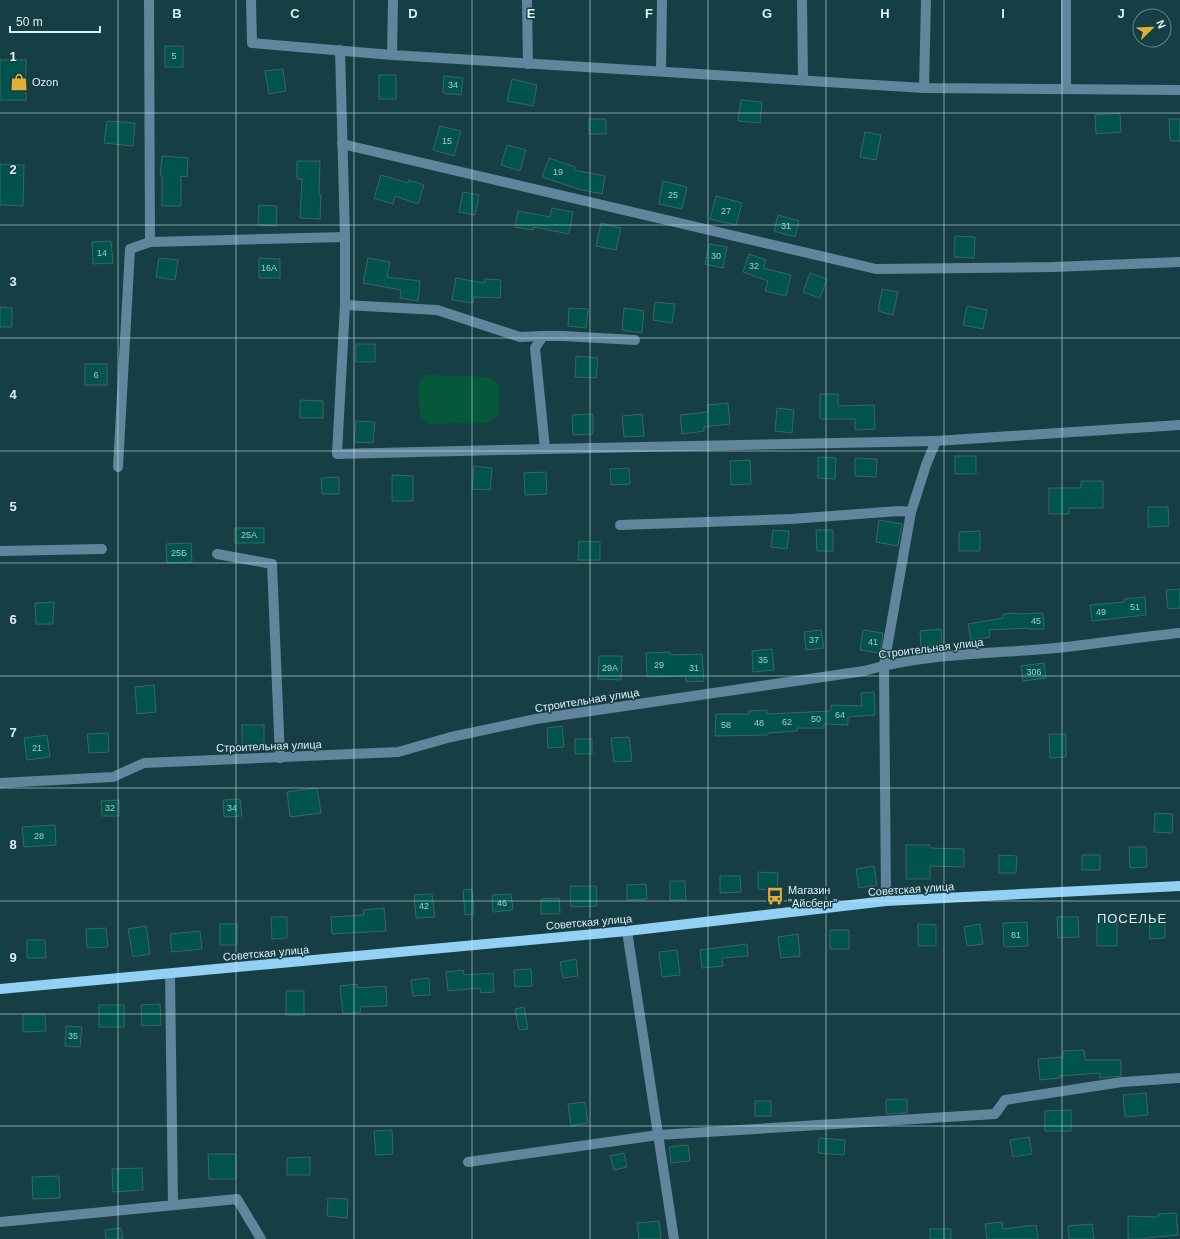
<svg xmlns="http://www.w3.org/2000/svg" width="1180" height="1239" font-family="Arial,sans-serif">
<style>
.green{fill:#05583a}
.building{fill:#01544e;stroke:#3e6561}
.lines{fill:none;stroke-linecap:round;stroke-linejoin:round}
.minor{stroke:#61859b;stroke-width:10}
.major{stroke:#94cff4;stroke-width:10}
.grid{fill:none;stroke:#dcf1f5;stroke-width:1;stroke-opacity:0.55}
.labels{text-anchor:middle;dominant-baseline:central;stroke-width:3;stroke-linejoin:round;paint-order:stroke}
.number-label{font-size:9px;fill:#a5cacb}
.poi-label{font-size:11px;fill:#dcf1f5;stroke:#163e45;text-anchor:start}
.street-label{font-size:11px;fill:#dcf1f5;stroke:#163e45}
.quarter-label{font-size:13px;letter-spacing:1px;fill:#dcf1f5;stroke:#163e45}
.grid-label{font-size:13px;text-anchor:middle;font-weight:bold;fill:#dcf1f5;stroke:#163e45;stroke-width:3;stroke-linejoin:round;paint-order:stroke}
</style>
<rect width="100%" height="100%" fill="#163e45"/>
<path class="green" d="M425,375L490,377L500,386L498,416L486,423L428,424L420,416L418,383Z"/>
<g class="building">
<rect x="165" y="46" width="18" height="21"/>
<rect x="0" y="60" width="26" height="40"/>
<path d="M283,69L286,91L269,94L265,71Z"/>
<rect x="379" y="75" width="17" height="24"/>
<path d="M444,76L463,78L461,95L443,93Z"/>
<path d="M512,79L537,85L533,106L507,101Z"/>
<path d="M741,100L762,102L760,123L738,121Z"/>
<path d="M1120,113L1121,132L1096,134L1095,115Z"/>
<rect x="589" y="119" width="17" height="15"/>
<path d="M1169,119H1180V141H1170Z"/>
<path d="M107,121L135,123L133,146L104,143Z"/>
<path d="M440,126L461,131L454,156L433,150Z"/>
<path d="M865,132L881,135L876,160L860,157Z"/>
<path d="M507,145L526,150L520,171L501,165Z"/>
<path d="M162,156L188,158L187,177L181,176V206H162V175H160Z"/>
<path d="M549,158L575,167L574,170L605,176L602,194L578,189L542,177Z"/>
<path d="M297,161H320L319,195H321L320,219L300,218L302,179H297Z"/>
<path d="M0,164L24,165L23,206L0,205Z"/>
<path d="M381,175L408,183L409,180L424,185L418,204L395,196L393,204L374,198Z"/>
<path d="M663,181L687,187L682,209L659,204Z"/>
<path d="M463,192L479,195L475,215L459,212Z"/>
<path d="M716,196L742,203L736,225L710,219Z"/>
<path d="M259,205L277,206L276,226L258,225Z"/>
<path d="M552,208L573,212L569,234L533,227V230L515,227L518,211L550,217Z"/>
<path d="M778,215L799,221L795,237L774,231Z"/>
<path d="M601,223L621,228L616,250L596,246Z"/>
<path d="M955,236L975,237L974,258L954,257Z"/>
<path d="M111,241L113,263L93,264L92,242Z"/>
<path d="M709,244L727,247L723,268L705,264Z"/>
<path d="M749,254L766,260L763,268L791,275L786,296L765,291L768,281L743,272Z"/>
<path d="M159,258L178,260L175,280L156,277Z"/>
<path d="M259,258L280,259V278H259Z"/>
<path d="M368,258L390,262L387,277L420,281L418,301L400,298L401,290L363,283Z"/>
<path d="M810,273L827,279L820,298L803,292Z"/>
<path d="M456,278L484,283L485,279L501,280L500,298L474,297L473,303L452,300Z"/>
<path d="M882,289L898,292L893,315L878,311Z"/>
<path d="M655,302L675,304L672,323L653,320Z"/>
<path d="M967,306L987,310L983,329L963,325Z"/>
<path d="M0,307L12,308V327H0Z"/>
<path d="M569,308L588,309L586,328L568,326Z"/>
<path d="M624,308L644,311L642,333L622,330Z"/>
<rect x="356" y="344" width="19" height="18"/>
<path d="M576,356L598,358L596,378L575,377Z"/>
<rect x="85" y="364" width="22" height="21"/>
<path d="M820,394H838V406L874,405L875,429L855,430V419H820Z"/>
<path d="M300,400L323,401V418H300Z"/>
<path d="M728,403L730,424L704,427V431L682,434L680,415L708,412L707,405Z"/>
<path d="M777,408L794,410L792,433L775,431Z"/>
<path d="M593,414V434L573,435L572,415Z"/>
<path d="M642,414L644,436L624,437L622,416Z"/>
<path d="M356,421L375,422L373,443L354,442Z"/>
<rect x="955" y="456" width="21" height="18"/>
<path d="M818,457L836,458L835,479L818,478Z"/>
<path d="M855,458L877,459L876,477L855,476Z"/>
<path d="M750,460L751,484L731,485L730,461Z"/>
<path d="M474,466L492,468L490,490L472,489Z"/>
<path d="M629,468L630,484L611,485L610,469Z"/>
<path d="M546,472L547,494L525,495L524,473Z"/>
<path d="M392,475L413,476V501H392Z"/>
<path d="M339,477V494H322L321,478Z"/>
<path d="M1081,481H1103V508H1069V514H1049V488H1081Z"/>
<path d="M1148,507H1168L1169,526L1148,527Z"/>
<path d="M879,520L902,524L898,546L876,542Z"/>
<rect x="235" y="528" width="29" height="15"/>
<path d="M773,530L789,531L787,549L771,547Z"/>
<path d="M816,530H833V551H817Z"/>
<path d="M980,531V551H959V532Z"/>
<path d="M579,541L600,542V560H578Z"/>
<path d="M191,543L192,562L167,563L166,544Z"/>
<path d="M1180,589V608L1168,609L1166,590Z"/>
<path d="M1145,597L1146,615L1092,621L1090,605L1124,602V599Z"/>
<path d="M54,602L53,624H36L35,603Z"/>
<path d="M1017,613V614L1043,613L1044,629H1029V628L989,630L990,637L971,640L968,624L1003,618V614Z"/>
<path d="M941,629L942,644L921,646L920,631Z"/>
<path d="M821,630L824,648L806,650L804,632Z"/>
<path d="M863,630L883,633L880,653L860,650Z"/>
<path d="M772,649L774,670L753,672L752,651Z"/>
<path d="M670,652V655L702,654L704,681L686,682V676L647,677L646,653Z"/>
<path d="M599,656H622L621,680L598,679Z"/>
<path d="M1044,663L1046,678L1023,681L1021,666Z"/>
<path d="M154,685L156,712L137,714L135,687Z"/>
<path d="M874,692L875,715L848,717V725L824,724V728H797V731L768,733V735L715,736L716,714H749V711L767,710V714L831,711V705L862,706L861,693Z"/>
<rect x="242" y="725" width="22" height="20"/>
<path d="M562,726L564,747L548,748L547,728Z"/>
<path d="M108,733L109,752L89,753L87,734Z"/>
<path d="M1049,734H1066V757L1050,758Z"/>
<path d="M47,735L50,757L27,760L24,738Z"/>
<path d="M629,737L632,761L614,762L611,738Z"/>
<rect x="575" y="739" width="17" height="15"/>
<path d="M317,788L321,813L290,817L287,792Z"/>
<path d="M240,799L242,816L224,817L223,800Z"/>
<path d="M119,800V816H102L101,801Z"/>
<path d="M1155,813L1173,814L1172,833L1154,832Z"/>
<path d="M55,825L56,845L24,847L22,827Z"/>
<path d="M906,845H930V848L964,849V867L930,866V879H906Z"/>
<path d="M1129,847H1146L1147,867L1130,868Z"/>
<path d="M999,855L1017,856L1016,873H999Z"/>
<rect x="1082" y="855" width="18" height="15"/>
<path d="M874,866L877,885L859,888L856,869Z"/>
<path d="M758,872L778,873L777,891L758,889Z"/>
<path d="M720,876H740L741,892L720,893Z"/>
<path d="M670,881H685L686,900H670Z"/>
<path d="M646,884L647,899L627,900V885Z"/>
<path d="M570,886H596L597,906L571,907Z"/>
<path d="M472,889L474,914L465,915L463,890Z"/>
<path d="M432,894L435,917L416,918L414,895Z"/>
<path d="M511,894L513,910L493,912L492,895Z"/>
<path d="M559,898L560,914H541V899Z"/>
<path d="M384,908L386,931L332,934L331,917L364,915L363,910Z"/>
<path d="M271,917H287V938L272,939Z"/>
<path d="M1057,917H1078L1079,937L1058,938Z"/>
<rect x="1097" y="918" width="20" height="28"/>
<path d="M1149,918H1165V938L1150,939Z"/>
<path d="M1027,922L1028,946L1004,947L1003,923Z"/>
<rect x="220" y="924" width="17" height="21"/>
<path d="M918,924L936,925V946H918Z"/>
<path d="M980,924L983,944L967,946L964,927Z"/>
<path d="M146,926L150,954L133,957L128,929Z"/>
<path d="M106,928L108,947L87,948L86,929Z"/>
<rect x="830" y="930" width="19" height="19"/>
<path d="M200,931L202,949L172,952L170,934Z"/>
<path d="M798,934L800,956L781,958L778,937Z"/>
<path d="M27,940H45L46,958H27Z"/>
<path d="M747,944L748,956L722,958L723,966L702,968L700,950Z"/>
<path d="M677,950L680,975L662,977L659,952Z"/>
<path d="M576,959L578,976L563,978L560,962Z"/>
<path d="M531,969L532,986L515,987L514,970Z"/>
<path d="M463,970L464,975L493,973L494,992L481,993L480,988L448,991L446,972Z"/>
<path d="M429,978L430,995L413,996L411,980Z"/>
<path d="M357,984V988L386,986L387,1006L360,1007L361,1012L343,1014L340,986Z"/>
<rect x="286" y="991" width="18" height="24"/>
<path d="M160,1004L161,1025L142,1026L141,1005Z"/>
<rect x="99" y="1005" width="25" height="22"/>
<path d="M524,1007L528,1029L519,1030L515,1009Z"/>
<path d="M23,1014H45L46,1031L23,1032Z"/>
<path d="M66,1026L82,1027L80,1047L65,1046Z"/>
<path d="M1084,1050L1085,1060H1121V1076L1100,1078V1073L1059,1076L1060,1078L1040,1080L1038,1059L1063,1057V1051Z"/>
<path d="M1146,1093L1148,1115L1125,1117L1123,1095Z"/>
<path d="M907,1099V1113L886,1114V1100Z"/>
<rect x="755" y="1101" width="16" height="15"/>
<path d="M585,1102L588,1123L571,1126L568,1104Z"/>
<path d="M1071,1110V1131H1045V1111Z"/>
<path d="M392,1130L393,1154L376,1155L374,1131Z"/>
<path d="M1029,1137L1032,1154L1013,1157L1010,1140Z"/>
<path d="M819,1138L845,1140L844,1155L818,1153Z"/>
<path d="M688,1145L690,1161L671,1163L669,1147Z"/>
<path d="M624,1153L627,1167L614,1170L610,1156Z"/>
<path d="M208,1154H236V1179H209Z"/>
<path d="M310,1157V1175H287V1158Z"/>
<path d="M142,1168L143,1190L113,1192L112,1169Z"/>
<path d="M59,1176L60,1198L33,1199L32,1177Z"/>
<path d="M328,1198L348,1199L347,1218L327,1216Z"/>
<path d="M1176,1213L1178,1235L1146,1238V1239H1128V1216L1158,1217V1214Z"/>
<path d="M659,1221L661,1239H639L637,1223Z"/>
<path d="M1002,1222L1003,1229L1036,1225L1038,1239H987L985,1224Z"/>
<path d="M1092,1224L1094,1239H1069L1068,1226Z"/>
<path d="M121,1228L123,1239H106L105,1230Z"/>
<rect x="930" y="1229" width="21" height="10"/>
</g>
<g class="lines">
<g class="minor">
<path d="M251,0L252,43L392,55L924,88L1180,90"/>
<path d="M527,0L528,64"/>
<path d="M802,0L803,80"/>
<path d="M340,50L345,237V305L337,454L545,449L936,441"/>
<path d="M392,55L393,0"/>
<path d="M661,71L662,0"/>
<path d="M924,88L926,0"/>
<path d="M1066,89V0"/>
<path d="M342,144L876,269L1053,267L1180,262"/>
<path d="M150,242L345,237"/>
<path d="M345,305L437,310L520,337L543,336"/>
<path d="M545,449L535,348L543,336H563L635,340"/>
<path d="M118,467L130,249L150,242L149,0"/>
<path d="M620,525L791,519L899,511L911,512"/>
<path d="M0,551L102,549"/>
<path d="M217,554L272,564L280,758"/>
<path d="M0,783L113,777L144,763L398,752L451,737L536,719L864,671C926,653 992,654 1056,648C1098,644 1139,637 1180,633"/>
<path d="M886,901L884,665L911,512L926,465L936,441L1180,425"/>
<path d="M627,931L674,1239"/>
<path d="M170,974L173,1205"/>
<path d="M468,1162L658,1135L995,1114L1005,1100L1122,1082L1180,1078"/>
<path d="M0,1222L237,1199L261,1239"/>
</g>
<path class="major" d="M0,989L627,931L886,901L1180,886"/>
</g>
<path class="grid" d="M118,0V1239M236,0V1239M354,0V1239M472,0V1239M590,0V1239M708,0V1239M826,0V1239M944,0V1239M1062,0V1239M0,113H1180M0,225H1180M0,338H1180M0,451H1180M0,563H1180M0,676H1180M0,788H1180M0,901H1180M0,1014H1180M0,1126H1180"/>
<defs>
<g id="shop-bare" transform="scale(1.38)"><path d="M-5-2.5h2.3a2.7 3.5 0 0 1 5.4 0H5L5.5 6h-11ZM-1.5-2.5h3a1.5 2.3 0 0 0-3 0Z" fill="#e0b034" stroke="#163e45" stroke-width="2.5" paint-order="stroke"/></g>
<g id="bus-bare" transform="scale(1.38)"><path d="M-5-6H5V4H4V6H2V4H-2V6H-4V4H-5ZM-3.5-4V0h7V-4ZM-3.5 1.2v1.5H-2V1.2ZM2 1.2v1.5H3.5V1.2Z" fill="#e0b034" stroke="#163e45" stroke-width="2.5" paint-order="stroke"/></g>
</defs>
<g fill-rule="evenodd">
<use href="#shop-bare" x="19" y="82"/>
<use href="#bus-bare" x="775" y="896"/>
</g>
<g class="labels">
<g class="number-label">
<text x="174" y="56">5</text>
<text x="453" y="85">34</text>
<text x="447" y="141">15</text>
<text x="558" y="172">19</text>
<text x="673" y="195">25</text>
<text x="726" y="211">27</text>
<text x="786" y="226">31</text>
<text x="102" y="253">14</text>
<text x="716" y="256">30</text>
<text x="754" y="266">32</text>
<text x="269" y="268">16А</text>
<text x="96" y="375">6</text>
<text x="249" y="535">25А</text>
<text x="179" y="553">25Б</text>
<text x="1135" y="607">51</text>
<text x="1101" y="612">49</text>
<text x="1036" y="621">45</text>
<text x="814" y="640">37</text>
<text x="873" y="642">41</text>
<text x="763" y="660">35</text>
<text x="659" y="665">29</text>
<text x="610" y="668">29А</text>
<text x="694" y="668">31</text>
<text x="1034" y="672">306</text>
<text x="840" y="715">64</text>
<text x="816" y="719">50</text>
<text x="787" y="722">62</text>
<text x="759" y="723">48</text>
<text x="726" y="725">58</text>
<text x="37" y="748">21</text>
<text x="110" y="808">32</text>
<text x="232" y="808">34</text>
<text x="39" y="836">28</text>
<text x="502" y="903">46</text>
<text x="424" y="906">42</text>
<text x="1016" y="935">81</text>
<text x="73" y="1036">35</text>
</g>
<g class="poi-label">
<text x="32" y="82">Ozon</text>
<text x="788" y="890">Магазин<tspan x="788" dy="13">"Айсберг"</tspan></text>
</g>
<g class="street-label">
<text transform="translate(931 648) rotate(-7)">Строительная улица</text>
<text transform="translate(587 700) rotate(-9)">Строительная улица</text>
<text transform="translate(269 746) rotate(-2)">Строительная улица</text>
<text transform="translate(911 889) rotate(-4)">Советская улица</text>
<text transform="translate(589 922) rotate(-5)">Советская улица</text>
<text transform="translate(266 953) rotate(-5)">Советская улица</text>
</g>
<g class="quarter-label">
<text x="1132" y="918">ПОСЕЛЬЕ</text>
</g>
</g>
<g class="grid-label">
<text x="177" y="18">B</text>
<text x="295" y="18">C</text>
<text x="413" y="18">D</text>
<text x="531" y="18">E</text>
<text x="649" y="18">F</text>
<text x="767" y="18">G</text>
<text x="885" y="18">H</text>
<text x="1003" y="18">I</text>
<text x="1121" y="18">J</text>
<text x="13" y="61">1</text>
<text x="13" y="174">2</text>
<text x="13" y="286">3</text>
<text x="13" y="399">4</text>
<text x="13" y="511">5</text>
<text x="13" y="624">6</text>
<text x="13" y="737">7</text>
<text x="13" y="849">8</text>
<text x="13" y="962">9</text>
</g>
<g transform="translate(1152 28) rotate(67)"><circle r="19" fill="#163e45" stroke="#65868b"/>
<path d="M0-3L7 15L0 10L-7 15Z" fill="#e0b034"/>
<text y="-6" font-size="11" font-weight="bold" text-anchor="middle" fill="#dcf1f5">N</text>
</g>
<path d="M10 26v6h90v-6" fill="none" stroke="#dcf1f5" stroke-width="2"/>
<text x="16" y="26" font-size="12" fill="#dcf1f5" stroke="#163e45" stroke-width="3" paint-order="stroke">50 m</text>
</svg>
